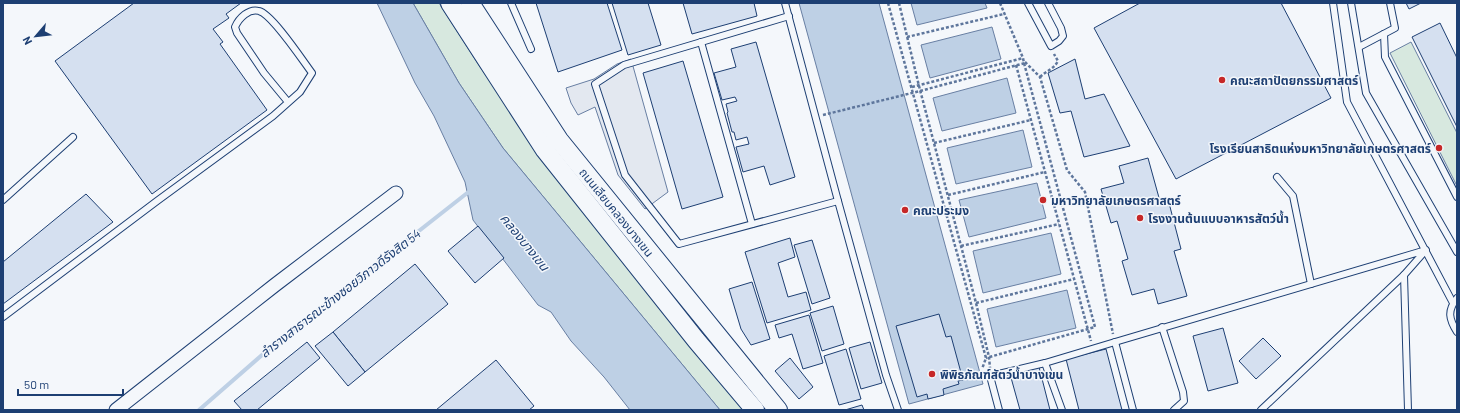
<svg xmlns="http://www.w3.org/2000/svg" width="1460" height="413" font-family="Barlow,'Noto Sans Thai',sans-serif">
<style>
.green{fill:#d7e8df;stroke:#687fa3}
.parking{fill:#e3e8f0;stroke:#687fa3}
.water{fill:#bed0e5;stroke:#687fa3}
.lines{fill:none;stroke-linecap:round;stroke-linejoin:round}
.stream{stroke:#bed0e5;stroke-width:4}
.building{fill:#d5e0f0;stroke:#1d3f73}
.service-casing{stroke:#1d3f73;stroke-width:8}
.minor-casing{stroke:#1d3f73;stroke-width:15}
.secondary-casing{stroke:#1d3f73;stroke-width:20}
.path{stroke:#5e769c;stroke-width:2.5;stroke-dasharray:3 2;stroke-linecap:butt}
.service{stroke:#f4f7fb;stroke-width:6}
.minor{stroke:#f4f7fb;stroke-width:13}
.secondary{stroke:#f4f7fb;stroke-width:18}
.poi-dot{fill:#c62828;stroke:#f4f7fb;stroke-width:1.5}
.labels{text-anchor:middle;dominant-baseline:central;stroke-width:3;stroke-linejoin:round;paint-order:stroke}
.poi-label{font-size:12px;font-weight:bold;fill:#1d3f73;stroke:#f4f7fb;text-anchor:start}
.street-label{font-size:12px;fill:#1d3f73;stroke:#f4f7fb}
.water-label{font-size:13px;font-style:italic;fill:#1d3f73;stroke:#f4f7fb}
</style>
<rect width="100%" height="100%" fill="#f4f7fb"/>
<g class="green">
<path d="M413,3H439L480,67L561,180L749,410H720L503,148L459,83Z"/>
<path d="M1411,42L1457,133V186L1390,53Z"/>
</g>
<path class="parking" d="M631,59L668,192L645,209L618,175L595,107L578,115L571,103L566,88L594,79L617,64Z"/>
<g class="water">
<path d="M377,3H413L459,83L503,148L720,410H630L604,377L571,341L551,312L538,305L473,220L465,182L434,116L415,83Z"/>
<path d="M799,3H879L983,384L909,404Z"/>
<path d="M911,3H985L987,8L917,25Z"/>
<path d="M992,27L1001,59L930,78L921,45Z"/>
<path d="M1007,78L1016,113L942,131L933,98Z"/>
<path d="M1023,130L1032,167L956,184L947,148Z"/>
<path d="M1037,183L1046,218L969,237L959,200Z"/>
<path d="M1051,233L1061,274L983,293L973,251Z"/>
<path d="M1067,290L1076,328L996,347L987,309Z"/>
</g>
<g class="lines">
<path class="stream" d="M199,410L270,348L471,190"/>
</g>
<g class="building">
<path d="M134,3H241L226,14L229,18L213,29L223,42L220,44L267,110L152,194L55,61Z"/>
<path d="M536,3H607L622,50L558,72Z"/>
<path d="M612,3H648L661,45L628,55Z"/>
<path d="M683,3H754L757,16L692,34Z"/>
<path d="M1140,3H1281L1331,98L1176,179L1094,28Z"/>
<path d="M1406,3H1421L1409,9Z"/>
<path d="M1440,23L1457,58V127L1412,37Z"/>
<path d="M756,42L795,177L770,185L764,166L743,172L736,147L749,144L747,137L736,140L734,132H732L727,113L728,112L726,104L737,101L735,97L722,100L714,73L736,67L731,49Z"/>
<path d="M1075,59L1085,99L1104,94L1130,146L1084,157L1071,111L1060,113L1048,73Z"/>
<path d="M683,61L723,197L682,209L643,73Z"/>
<path d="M1148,158L1161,205L1169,203L1181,249L1174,251L1187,296L1158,304L1154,289L1132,295L1122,261L1128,259L1117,221L1111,223L1101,189L1124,183L1119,166Z"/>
<path d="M86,194L113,222L3,304V262Z"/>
<path d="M478,226L504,258L475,283L448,251Z"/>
<path d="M790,238L795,257L778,263L788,297L806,292L811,310L767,323L745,252Z"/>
<path d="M812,240L830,298L812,304L794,245Z"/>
<path d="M415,264L448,304L365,372L333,332Z"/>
<path d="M752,282L770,339L751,345L741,329L729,289Z"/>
<path d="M833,306L844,344L822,351L810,313Z"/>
<path d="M939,314L946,337L951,336L963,380L958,381L959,384L943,389L944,395L928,399L927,394L917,397L896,326Z"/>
<path d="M809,315L823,363L803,369L792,334L779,338L775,325Z"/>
<path d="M1223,328L1238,383L1208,391L1193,336Z"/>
<path d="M333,332L365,372L348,386L315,346Z"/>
<path d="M1263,338L1281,356L1256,379L1239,361Z"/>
<path d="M307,342L320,358L257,410H242L234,401Z"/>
<path d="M870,342L882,383L861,389L849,348Z"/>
<path d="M846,349L861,399L839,405L824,356Z"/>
<path d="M1106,349L1122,410H1079L1066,359Z"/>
<path d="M790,358L813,387L799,399L775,371Z"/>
<path d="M496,360L534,406L529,410H436Z"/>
<path d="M1039,367L1050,410H1020L1010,374Z"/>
<path d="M862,405L864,410H845Z"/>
</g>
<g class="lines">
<g class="service-casing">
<g id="service">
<path d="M511,3L531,49"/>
<path d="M785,3L838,201L886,375L898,410"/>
<path d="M1028,3L1051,46L1059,41L1063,36L1061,28L1048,3"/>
<path d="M1333,3L1347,102L1453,303"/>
<path d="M1351,3L1366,93L1457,252"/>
<path d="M789,16L624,65L595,84L625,175L679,244L838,201"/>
<path d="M1384,34L1385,57L1457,197"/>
<path d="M701,42L752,224"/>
<path d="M1359,47L1395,28L1390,3"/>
<path d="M1277,177L1293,196L1311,284"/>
<path d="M3,200L73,137"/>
<path d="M1457,298C1447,311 1449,319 1457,332"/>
<path d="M3,317L157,201L273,116L300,92L312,73C303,61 272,14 259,11C249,8 239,18 235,27L237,33L264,73L288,102"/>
<path d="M1162,327L1183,392L1184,401L1174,410"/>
<path d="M1115,342L1133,410"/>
<path d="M1045,363L1062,410"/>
<path d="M999,410L990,376L1045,363L1115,342L1426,250L1404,275L1408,410"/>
<path d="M1261,410L1404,275"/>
</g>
</g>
<g class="minor-casing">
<path id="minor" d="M116,410L275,285L396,193"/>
</g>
<g class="secondary-casing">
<g id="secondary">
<path d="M450,3L545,150L696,340L755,410"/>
<path d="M470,3L559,140L778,410"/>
</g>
</g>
<g class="path">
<path d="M888,3L986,358L982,369"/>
<path d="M899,3L919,86L976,303L989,357L990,368"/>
<path d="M1000,3L1023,58"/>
<path d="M907,37L1004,14"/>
<path d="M1025,62L1040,77L1067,170L1085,192L1113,334"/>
<path d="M1016,65L1091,341"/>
<path d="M1040,77C1046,71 1054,69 1058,61L1054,54"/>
<path d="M912,87L1023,58L1024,63L1095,327L986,358"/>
<path d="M823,115L920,91L1025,63"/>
<path d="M934,143L1031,120"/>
<path d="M948,195L1045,172"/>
<path d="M961,246L1059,224"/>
<path d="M976,303L1074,279"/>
</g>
<use href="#service" class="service"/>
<use href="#minor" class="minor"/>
<use href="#secondary" class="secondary"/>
</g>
<g class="poi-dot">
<circle cx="1222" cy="80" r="4"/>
<circle cx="1439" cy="148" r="4"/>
<circle cx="1043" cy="200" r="4"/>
<circle cx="905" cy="210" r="4"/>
<circle cx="1140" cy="218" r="4"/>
<circle cx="932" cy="374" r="4"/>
</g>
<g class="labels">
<g class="poi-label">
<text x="1230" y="80">คณะสถาปัตยกรรมศาสตร์</text>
<text x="1431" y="148" text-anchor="end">โรงเรียนสาธิตแห่งมหาวิทยาลัยเกษตรศาสตร์</text>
<text x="1051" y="200">มหาวิทยาลัยเกษตรศาสตร์</text>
<text x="913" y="210">คณะประมง</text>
<text x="1148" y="218">โรงงานต้นแบบอาหารสัตว์น้ำ</text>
<text x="940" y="374">พิพิธภัณฑ์สัตว์น้ำบางเขน</text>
</g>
<g class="street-label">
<text transform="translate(617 212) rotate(51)">ถนนเลียบคลองบางเขน</text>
</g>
<g class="water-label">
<text transform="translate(525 242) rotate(51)">คลองบางเขน</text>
<text transform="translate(340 293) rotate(-38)">ลำรางสาธารณะข้างซอยวิภาวดีรังสิต 54</text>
</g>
</g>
<rect width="1460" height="413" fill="none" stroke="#1d3f73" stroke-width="8"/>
<g transform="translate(36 36) rotate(242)" stroke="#f4f7fb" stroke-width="3" paint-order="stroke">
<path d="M0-3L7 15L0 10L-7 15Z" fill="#1d3f73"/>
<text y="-6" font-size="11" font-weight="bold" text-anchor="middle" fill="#1d3f73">N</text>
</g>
<path d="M18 389v6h105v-6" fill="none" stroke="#1d3f73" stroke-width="2"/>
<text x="24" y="389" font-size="12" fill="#1d3f73" stroke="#f4f7fb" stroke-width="3" paint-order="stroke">50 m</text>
</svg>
